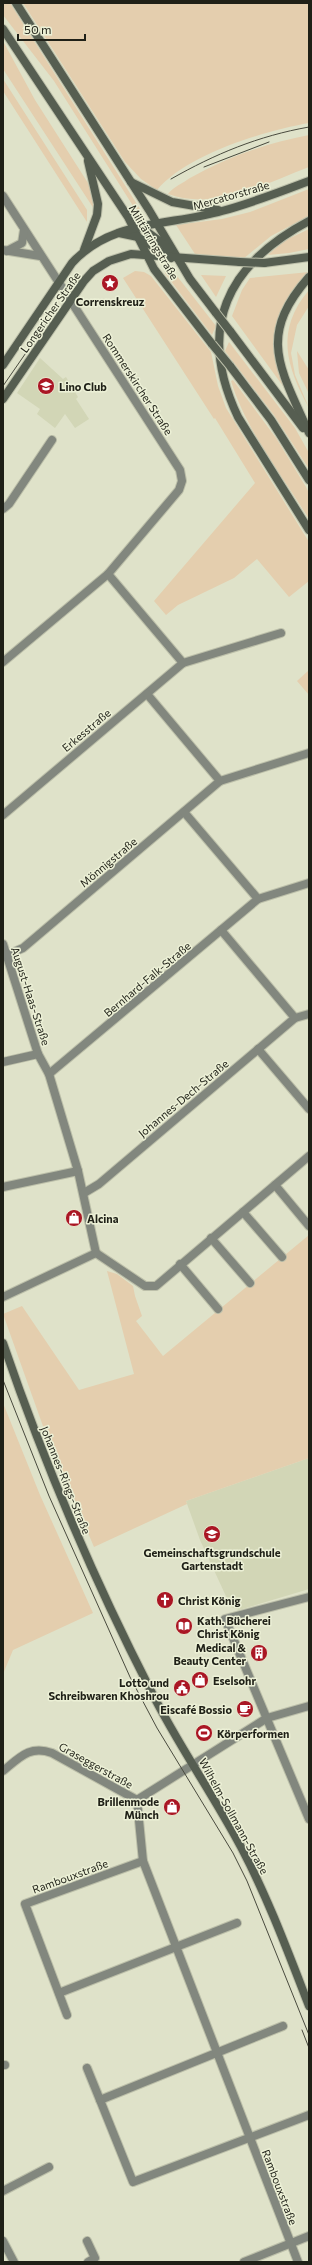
<svg xmlns="http://www.w3.org/2000/svg" width="312" height="2265" font-family="Commissioner,sans-serif">
<style>
.built{fill:#d2d6b6}
.green{fill:#e4ceae}
.lines{fill:none;stroke-linecap:round;stroke-linejoin:round}
.street-casing{stroke:#bcbfa9;stroke-width:10}
.secondary-casing{stroke:#bcbfa9;stroke-width:10}
.street{stroke:#82877e;stroke-width:8}
.secondary{stroke:#565e51;stroke-width:8}
.tram{stroke:#494a3e;stroke-width:1}
.secondary-bridge-casing{stroke:#bcbfa9;stroke-width:10;stroke-linecap:butt}
.secondary-bridge{stroke:#565e51;stroke-width:8}
.labels{text-anchor:middle;dominant-baseline:central;stroke-width:3;stroke-linejoin:round;paint-order:stroke}
.street-label{font-size:11px;fill:#1f2017;stroke:#ecf0d6}
.poi-label{font-size:11px;font-weight:bold;fill:#1f2017;stroke:#ecf0d6;text-anchor:start}
</style>
<rect width="100%" height="100%" fill="#dfe2c9"/>
<g class="built">
<path d="M40,358L63,379L66,377L78,397L76,399L89,419L75,428L65,414L55,428L37,414L40,409L17,393Z"/>
<path d="M309,1458V1589L239,1610L231,1607L200,1540L186,1501Z"/>
</g>
<g class="green">
<path d="M3,3H10L140,209H135L54,81L3,15Z"/>
<path d="M23,3H309V123C264,131 187,154 157,190L141,179L125,162Z"/>
<path d="M3,41L35,100L88,183L92,196L94,209L3,69Z"/>
<path d="M3,79L87,210V222L3,91Z"/>
<path d="M309,135V167C264,184 216,211 168,194C173,187 183,183 190,178C227,157 267,143 309,135Z"/>
<path d="M309,189V216L271,236L243,259L195,254L176,225L222,219L250,212Z"/>
<path d="M309,229V249L289,253L268,255L284,241Z"/>
<path d="M167,270L173,271L216,326L212,335L167,276L165,273Z"/>
<path d="M135,271L144,272L151,276L211,352L218,386L226,408L309,542V581L289,597L257,559L234,578L178,605L166,615L154,601L255,483L215,418L214,419L123,278Z"/>
<path d="M309,272C269,317 267,339 288,393L232,316L242,290L250,278Z"/>
<path d="M201,275L226,276L216,297Z"/>
<path d="M309,290V306L297,325L291,353L295,375L309,408C286,366 275,330 309,290Z"/>
<path d="M229,342L295,428L309,453V469L274,415L225,351Z"/>
<path d="M297,351L309,370V394L299,373Z"/>
<path d="M233,380L276,438L306,487L309,493V519C283,477 245,428 231,381Z"/>
<path d="M309,670V695L297,681Z"/>
<path d="M309,1235V1458L186,1501L187,1504L94,1547L44,1429L3,1314L22,1306L79,1390L134,1374L107,1271L117,1274L133,1286L135,1296L142,1316L136,1321L163,1356Z"/>
<path d="M3,1403L40,1495L93,1613L13,1650L3,1674Z"/>
</g>
<g class="lines">
<g class="street-casing">
<g id="street">
<path d="M3,196L180,470L182,481L179,490L108,574L3,662"/>
<path d="M3,250L40,256"/>
<path d="M7,251L22,243L24,230"/>
<path d="M3,509L9,504L52,440"/>
<path d="M108,574L183,663"/>
<path d="M220,781L309,753"/>
<path d="M3,815L183,663L281,633"/>
<path d="M258,899L309,883"/>
<path d="M3,944L38,1054L49,1074L78,1171L96,1253"/>
<path d="M7,955L23,948L220,781L147,694"/>
<path d="M295,1018L309,1014"/>
<path d="M258,1049L309,1109"/>
<path d="M3,1062L38,1054"/>
<path d="M49,1074L258,899L184,812"/>
<path d="M275,1185L309,1226"/>
<path d="M3,1187L78,1171"/>
<path d="M84,1193L99,1184L295,1018L221,930"/>
<path d="M243,1212L282,1257"/>
<path d="M211,1238L250,1283"/>
<path d="M96,1253L145,1286H156L309,1156"/>
<path d="M180,1264L218,1309"/>
<path d="M3,1297L96,1253"/>
<path d="M309,1597L225,1619L309,1819"/>
<path d="M3,1771C20,1757 30,1745 52,1753L137,1800"/>
<path d="M59,1993L237,1923"/>
<path d="M67,2015L25,1904L143,1861"/>
<path d="M283,2026L100,2100L133,2182L309,2115"/>
<path d="M3,2065H5"/>
<path d="M87,2068L100,2100"/>
<path d="M3,2191L49,2167"/>
<path d="M3,2241L14,2262"/>
<path d="M87,2241L95,2258L88,2262"/>
<path d="M244,2262L309,2236"/>
<path d="M298,2262L143,1861L137,1800L267,1718L309,1706"/>
</g>
</g>
<g class="secondary-casing">
<g id="secondary">
<path d="M16,3L149,210L190,279L216,313"/>
<path d="M3,29L128,217L154,269L212,344"/>
<path d="M131,182L172,202L218,210"/>
<path d="M309,221C226,265 196,329 238,417L309,530"/>
<path d="M138,225L170,249"/>
<path d="M119,233L138,237L171,258"/>
<path d="M84,250L97,215L98,204L88,161"/>
<path d="M264,263L309,257"/>
<path d="M309,277C256,337 281,369 309,433"/>
<path d="M230,331L303,428"/>
<path d="M3,365L72,263C112,219 170,226 222,211C252,203 280,192 309,181"/>
<path d="M230,366L271,420L309,480"/>
<path d="M3,399L84,281L93,271L109,261L131,254L240,262"/>
<path d="M3,1343C44,1463 93,1578 151,1691C178,1745 213,1794 241,1847C268,1898 288,1952 309,2006"/>
</g>
</g>
<use href="#street" class="street"/>
<use href="#secondary" class="secondary"/>
<g class="tram">
<path d="M204,167L269,142"/>
<path d="M171,179C215,154 258,136 309,127"/>
<path d="M3,386L57,308"/>
<path d="M3,1380L49,1496L130,1677L157,1728L233,1853L247,1881L309,2035"/>
<path d="M302,2030L309,2048"/>
</g>
<g class="secondary-bridge-casing">
<g id="secondary-bridge">
<path d="M240,262L264,263"/>
<path d="M216,313L230,331"/>
<path d="M212,344L230,366"/>
</g>
</g>
<use href="#secondary-bridge" class="secondary-bridge"/>
</g>
<defs>
<g id="sight-disc" transform="scale(0.9)"><circle r="9.5" fill="#aa1624" stroke="#ecf0d6"/><path d="M0-6L1.8-2.2L6-1.7L2.9 1.2L3.7 5.4L0 3.3L-3.7 5.4L-2.9 1.2L-6-1.7L-1.8-2.2Z" fill="#fff"/></g>
<g id="school-disc" transform="scale(0.9)"><circle r="9.5" fill="#aa1624" stroke="#ecf0d6"/><path d="M0-5L7-2L0 1L-7-2ZM-4 1L0 2.5L4 1V4Q0 6-4 4Z" fill="#fff"/></g>
<g id="shop-disc" transform="scale(0.9)"><circle r="9.5" fill="#aa1624" stroke="#ecf0d6"/><path d="M-5-2.5h2.3a2.7 3.5 0 0 1 5.4 0H5L5.5 6h-11ZM-1.5-2.5h3a1.5 2.3 0 0 0-3 0Z" fill="#fff"/></g>
<g id="church-disc" transform="scale(0.9)"><circle r="9.5" fill="#aa1624" stroke="#ecf0d6"/><path d="M-1.2-6h2.4v3.5h3.3v2.4h-3.3V6h-2.4V-.1h-3.3v-2.4h3.3Z" fill="#fff"/></g>
<g id="library-disc" transform="scale(0.9)"><circle r="9.5" fill="#aa1624" stroke="#ecf0d6"/><path d="M-6-4Q-3-5.5-.7-3.5V5Q-3 3-6 4ZM6-4Q3-5.5 .7-3.5V5Q3 3 6 4Z" fill="#fff"/></g>
<g id="building-disc" transform="scale(0.9)"><circle r="9.5" fill="#aa1624" stroke="#ecf0d6"/><path d="M-4-6H4V6H1V3H-1V6H-4ZM-2.5-4.3h1.7v1.8h-1.7ZM.8-4.3h1.7v1.8H.8ZM-2.5-1h1.7V.8h-1.7ZM.8-1h1.7V.8H.8Z" fill="#fff"/></g>
<g id="civic-disc" transform="scale(0.9)"><circle r="9.5" fill="#aa1624" stroke="#ecf0d6"/><path d="M-.6-6.5H3V-4.5H.6V-3L4-1V1h2V6H-6V1h2V-1L-.6-3ZM-1.2 2.5V6h2.4V2.5Z" fill="#fff"/></g>
<g id="cafe-disc" transform="scale(0.9)"><circle r="9.5" fill="#aa1624" stroke="#ecf0d6"/><path d="M-5.5-4.5H6V0H3Q3 3.5 0 3.5H-2.5Q-5.5 3.5-5.5 0ZM3-3.2v2h1.7v-2ZM-6 4.5H4V6H-6Z" fill="#fff"/></g>
<g id="stadium-disc" transform="scale(0.9)"><circle r="9.5" fill="#aa1624" stroke="#ecf0d6"/><path d="M0-5a6.5 5 0 1 0 0 10a6.5 5 0 1 0 0-10ZM-3.5-1.8h7v3.6h-7Z" fill="#fff"/></g>
</defs>
<g fill-rule="evenodd">
<use href="#sight-disc" x="110" y="283"/>
<use href="#school-disc" x="46" y="386"/>
<use href="#shop-disc" x="74" y="1218"/>
<use href="#school-disc" x="212" y="1534"/>
<use href="#church-disc" x="165" y="1600"/>
<use href="#library-disc" x="184" y="1626"/>
<use href="#building-disc" x="259" y="1653"/>
<use href="#shop-disc" x="200" y="1680"/>
<use href="#civic-disc" x="182" y="1688"/>
<use href="#cafe-disc" x="245" y="1709"/>
<use href="#stadium-disc" x="204" y="1733"/>
<use href="#shop-disc" x="172" y="1807"/>
</g>
<g class="labels">
<g class="street-label">
<text transform="translate(231 195) rotate(-16)">Mercatorstraße</text>
<text transform="translate(154 242) rotate(59)">Militärringstraße</text>
<text transform="translate(50 312) rotate(-55)">Longericher Straße</text>
<text transform="translate(138 384) rotate(57)">Rommerskircher Straße</text>
<text transform="translate(86 730) rotate(-40)">Erkesstraße</text>
<text transform="translate(108 862) rotate(-40)">Mönnigstraße</text>
<text transform="translate(147 979) rotate(-40)">Bernhard-Falk-Straße</text>
<text transform="translate(31 996) rotate(72)">August-Haas-Straße</text>
<text transform="translate(183 1098) rotate(-40)">Johannes-Dech-Straße</text>
<text transform="translate(66 1480) rotate(68)">Johannes-Rings-Straße</text>
<text transform="translate(96 1765) rotate(29)">Graseggerstraße</text>
<text transform="translate(234 1816) rotate(61)">Wilhelm-Sollmann-Straße</text>
<text transform="translate(70 1876) rotate(-20)">Rambouxstraße</text>
<text transform="translate(280 2187) rotate(69)">Rambouxstraße</text>
</g>
<g class="poi-label">
<text x="110" y="301" text-anchor="middle">Correnskreuz</text>
<text x="59" y="386">Lino Club</text>
<text x="87" y="1218">Alcina</text>
<text x="212" y="1552" text-anchor="middle">Gemeinschaftsgrundschule<tspan x="212" dy="13">Gartenstadt</tspan></text>
<text x="178" y="1600">Christ König</text>
<text x="197" y="1620">Kath. Bücherei<tspan x="197" dy="13">Christ König</tspan></text>
<text x="246" y="1647" text-anchor="end">Medical &amp;<tspan x="246" dy="13">Beauty Center</tspan></text>
<text x="213" y="1680">Eselsohr</text>
<text x="169" y="1682" text-anchor="end">Lotto und<tspan x="169" dy="13">Schreibwaren Khoshrou</tspan></text>
<text x="232" y="1709" text-anchor="end">Eiscafé Bossio</text>
<text x="217" y="1733">Körperformen</text>
<text x="159" y="1801" text-anchor="end">Brillenmode<tspan x="159" dy="13">Münch</tspan></text>
</g>
</g>
<rect width="312" height="2265" fill="none" stroke="#1f2017" stroke-width="8"/>
<path d="M18 34v6h67v-6" fill="none" stroke="#1f2017" stroke-width="2"/>
<text x="24" y="34" font-size="12" fill="#1f2017" stroke="#ecf0d6" stroke-width="3" paint-order="stroke">50 m</text>
</svg>
